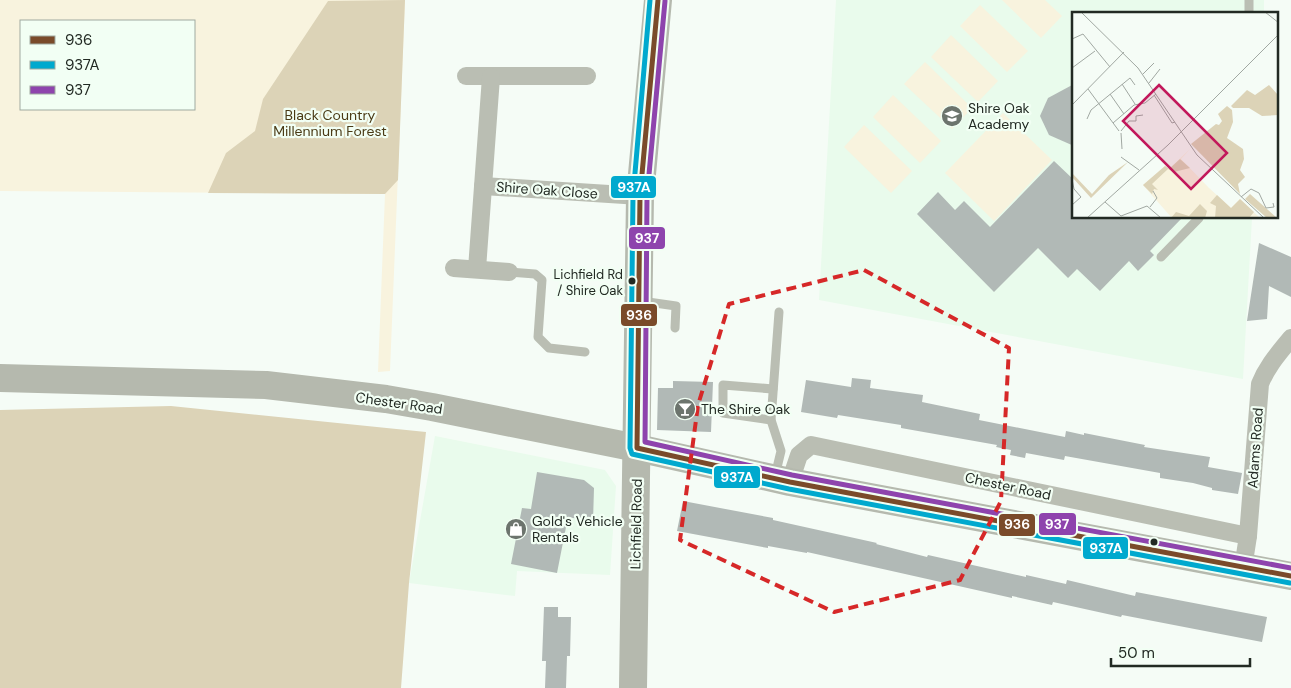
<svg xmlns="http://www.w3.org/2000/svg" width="1291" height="688" font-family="'DM Sans',sans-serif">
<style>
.built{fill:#e9fbec}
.green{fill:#f8f3de;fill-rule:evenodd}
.forest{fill:#dcd3b7}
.building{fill:#b1b9b6}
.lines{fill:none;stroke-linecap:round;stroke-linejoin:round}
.service{stroke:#babeb3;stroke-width:9}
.minor{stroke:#babeb3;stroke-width:18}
.trunk{stroke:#b5b9ae;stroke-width:28}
.bus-1-casing{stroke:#f2fff4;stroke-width:9}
.bus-2-casing{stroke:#f2fff4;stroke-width:9}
.bus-3-casing{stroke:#f2fff4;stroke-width:9}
.bus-1{stroke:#7a4b2a;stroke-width:5}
.bus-2{stroke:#00a9ce;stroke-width:5}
.bus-3{stroke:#8e44ad;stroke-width:5}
.marked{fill:none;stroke:#d62828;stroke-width:4;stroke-dasharray:10 6;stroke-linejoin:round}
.bus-dot{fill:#222a23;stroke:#f2fff4;stroke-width:2}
.labels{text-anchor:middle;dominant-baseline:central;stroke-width:4.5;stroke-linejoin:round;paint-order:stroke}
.bus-label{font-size:13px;fill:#222a23;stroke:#f2fff4;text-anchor:end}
.poi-label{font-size:14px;fill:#222a23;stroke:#f2fff4;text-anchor:start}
.park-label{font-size:14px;fill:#4a3a15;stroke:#f2fff4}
.street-label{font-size:14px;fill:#222a23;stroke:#f2fff4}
.inset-road{fill:none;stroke:#a1a8a2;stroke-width:1}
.view{fill:#c2185b;fill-opacity:0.15;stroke:#c2185b;stroke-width:2.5}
.inset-edge{fill:none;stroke:#222a23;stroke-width:2.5}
.line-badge{stroke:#f2fff4;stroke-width:2}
.badge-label{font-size:14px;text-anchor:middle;font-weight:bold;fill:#fff}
</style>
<rect width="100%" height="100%" fill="#f5fcf6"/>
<g class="built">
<path d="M836,0H1264V14H1074V218H1252L1243,379L819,300Z"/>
<path d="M435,436L605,470L616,486L610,575L517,571L515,596L409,583Z"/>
</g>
<g class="green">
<path d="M0,0H405L390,371L378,372L385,194L0,191ZM21,21H194V109H21Z"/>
<path d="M1002,0H1045L1062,16L1041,38Z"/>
<path d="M980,5L1028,51L1007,72L960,26Z"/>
<path d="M951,35L998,81L978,102L931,57Z"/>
<path d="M925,62L972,108L952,129L904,84Z"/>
<path d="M893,95L941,141L920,163L873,117Z"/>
<path d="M1003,113L1052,160L994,221L945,173Z"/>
<path d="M864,125L912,171L891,193L844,147Z"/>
</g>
<g class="forest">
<path d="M405,0L398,180L385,194L208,193L226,153L255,131L263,99L328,1Z"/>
<path d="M171,406L426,432L409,583L401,688H0V410Z"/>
</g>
<g class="building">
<path d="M1074,84V146L1049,135L1040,116L1048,98Z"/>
<path d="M1054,161L1074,180V218H1182L1150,251L1154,255L1138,271L1129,261L1100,291L1077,269L1068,278L1038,248L994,292L917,214L938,192L955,210L964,201L990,227Z"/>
<path d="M1259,243L1291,257V297L1269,286L1267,319L1247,321Z"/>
<path d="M852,378L871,380L870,388L923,395L922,402L980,414L979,420L1065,437L1066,431L1084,435V433L1145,445L1144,447L1210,457L1208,467L1242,473L1238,494L1212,490V488L1193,483L1160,478V473L1065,456L1064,460L1026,453L1025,458L1010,455L1011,450L996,447L997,445L901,428V425L838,415L837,418L801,412L806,380L851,387Z"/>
<path d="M673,381L713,382L711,432L657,430L658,388H673Z"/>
<path d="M537,472L584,480L594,488L593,522L568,517L557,573L511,564L522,508L531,509Z"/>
<path d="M683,501L773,518V520L877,543L876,544L927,557L928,555L1026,577V575L1066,584L1067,580L1135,596L1136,592L1267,617L1262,642L1122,615L1121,617L1053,602L1052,605L1012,596V598L807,552V553L768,546V548L677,531Z"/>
<path d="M544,607H558V617H571L570,656H567L566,688H545L546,661H542Z"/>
</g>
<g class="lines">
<g class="service">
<path d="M1249,14V0"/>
<path d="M1161,257L1199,218"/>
<path d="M509,272L535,274L542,280L538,337L549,348L585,352"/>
<path d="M641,301L676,306L675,328"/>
<path d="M771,420L723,413V385L773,389"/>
<path d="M775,476L781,451L771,420L779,312"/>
</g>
<g class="minor">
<path d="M466,76H587"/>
<path d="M483,186L640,196"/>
<path d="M454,268L509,272"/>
<path d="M477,269L491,77"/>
<path d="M790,482L799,455L811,445L1248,536"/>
<path d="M1243,568L1248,536L1260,384C1267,366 1279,353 1291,338"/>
</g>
<g class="trunk">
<path d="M0,378L266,385L386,399L432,407L637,448L790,482L1291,576"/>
<path d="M633,688L640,196L658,0"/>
</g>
<g class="bus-1-casing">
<path id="bus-1" d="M658,0L640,196L637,448L790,482L1291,576"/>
</g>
<g class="bus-2-casing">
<path id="bus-2" d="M650,0L633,196L630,448L632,454L789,489L1290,583"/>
</g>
<g class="bus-3-casing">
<path id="bus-3" d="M665,1L647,196L645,442L792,475L1291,568"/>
</g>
<use href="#bus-1" class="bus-1"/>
<use href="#bus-2" class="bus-2"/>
<use href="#bus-3" class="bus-3"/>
</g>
<path class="marked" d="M864,270L1009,348L1001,501L960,580L834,612L680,540L698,405L729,304Z"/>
<defs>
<g id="school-disc" transform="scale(1.125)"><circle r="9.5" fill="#6c746d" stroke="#f2fff4"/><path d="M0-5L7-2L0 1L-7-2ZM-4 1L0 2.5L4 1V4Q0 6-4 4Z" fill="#fff"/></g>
<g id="bar-disc" transform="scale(1.125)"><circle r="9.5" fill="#6c746d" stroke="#f2fff4"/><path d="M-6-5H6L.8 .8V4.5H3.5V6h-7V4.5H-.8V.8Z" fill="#fff"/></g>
<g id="shop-disc" transform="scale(1.125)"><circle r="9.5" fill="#6c746d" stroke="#f2fff4"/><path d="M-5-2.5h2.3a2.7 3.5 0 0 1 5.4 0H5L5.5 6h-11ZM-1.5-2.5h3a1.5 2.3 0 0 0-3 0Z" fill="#fff"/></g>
</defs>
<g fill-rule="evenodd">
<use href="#school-disc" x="952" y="116"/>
<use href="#bar-disc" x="685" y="409"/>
<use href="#shop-disc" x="516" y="529"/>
</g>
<g class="bus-dot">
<circle cx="632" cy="281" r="4.5"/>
<circle cx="1154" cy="542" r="4.5"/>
</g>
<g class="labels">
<g class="bus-label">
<text x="623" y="274">Lichfield Rd<tspan x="623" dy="16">/ Shire Oak</tspan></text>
</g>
<g class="poi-label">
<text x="968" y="108">Shire Oak<tspan x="968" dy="16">Academy</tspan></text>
<text x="701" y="409">The Shire Oak</text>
<text x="532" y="521">Gold's Vehicle<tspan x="532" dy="16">Rentals</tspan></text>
</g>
<g class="park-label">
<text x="330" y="115">Black Country<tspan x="330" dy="16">Millennium Forest</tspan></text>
</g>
<g class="street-label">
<text transform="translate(547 190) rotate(4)">Shire Oak Close</text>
<text transform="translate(399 403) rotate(8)">Chester Road</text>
<text transform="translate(1255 448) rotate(-86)">Adams Road</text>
<text transform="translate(1008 486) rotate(12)">Chester Road</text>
<text transform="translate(636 524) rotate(-89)">Lichfield Road</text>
</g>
</g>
<g transform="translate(1072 12)">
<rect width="206" height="206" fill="#f5fcf6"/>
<path d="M118,137L109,147L137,176L159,196L168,187L188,206H100L71,173L93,154L97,157Z" fill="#f8f3de"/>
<path d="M197,73L206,83V103L190,104L177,96H161L159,94L175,78L183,83ZM155,94L160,98L161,110L155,126L171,137L172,147L168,158L173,165L166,172L168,182L119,132L144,112L147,113L150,109L146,102ZM108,147L118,156L102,160L96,157L80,172L86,178L82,177L80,182L71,173L93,154L97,157ZM56,150L19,186L0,165V161L20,182L37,163ZM178,182L205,206H195L173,187ZM145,183L159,196L168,187L182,200L177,206H143L144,194L138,191ZM128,192L135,199L133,206H99L104,200L117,204Z" fill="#dcd3b7"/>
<path class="inset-road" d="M9,0L66,56L125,143L192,206M193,0L207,11M0,27L11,22L38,55M0,56L23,39M71,62L82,51M77,71L88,57M50,72L63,92M16,77L47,119M38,82L52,102M82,83L100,111L103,110M0,93L52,40M15,107L19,98L58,66L63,73M41,111L62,93L73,91L84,82M49,119L57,109H64V104L71,103M49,121L50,137M49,145L67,158M0,167L2,177L9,185L0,193M169,185L179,177L187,181L194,196L202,195L201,191M33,190L49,204L75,194L89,206M78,195L85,186L81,179M15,206L96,133L207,22"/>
<path class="view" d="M87,73L155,141L119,177L51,109Z"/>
<rect width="206" height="206" class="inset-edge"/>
</g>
<g class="line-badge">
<rect x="610" y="175" width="47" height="24" rx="5" fill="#00a9ce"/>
<rect x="628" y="226" width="38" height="24" rx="5" fill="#8e44ad"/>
<rect x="620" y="303" width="38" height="24" rx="5" fill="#7a4b2a"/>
<rect x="713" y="465" width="48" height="24" rx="5" fill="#00a9ce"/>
<rect x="1038" y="512" width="39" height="24" rx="5" fill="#8e44ad"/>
<rect x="998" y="513" width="38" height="24" rx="5" fill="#7a4b2a"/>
<rect x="1082" y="536" width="47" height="24" rx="5" fill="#00a9ce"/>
</g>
<g class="badge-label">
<text x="634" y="192">937A</text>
<text x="647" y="243">937</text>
<text x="639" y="320">936</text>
<text x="737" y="482">937A</text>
<text x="1057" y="529">937</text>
<text x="1017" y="529">936</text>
<text x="1106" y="553">937A</text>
</g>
<rect x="20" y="20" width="175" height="90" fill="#f2fff4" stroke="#9faaa0"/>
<rect x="30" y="36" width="25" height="8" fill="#7a4b2a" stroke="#9faaa0"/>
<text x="65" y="45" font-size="15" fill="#222a23">936</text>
<rect x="30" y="61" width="25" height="8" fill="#00a9ce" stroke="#9faaa0"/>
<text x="65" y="70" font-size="15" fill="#222a23">937A</text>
<rect x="30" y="86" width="25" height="8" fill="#8e44ad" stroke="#9faaa0"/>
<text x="65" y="95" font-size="15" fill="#222a23">937</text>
<path d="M1111 658v8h139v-8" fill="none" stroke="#222a23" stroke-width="2.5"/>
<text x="1118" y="658" font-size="15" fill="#222a23" stroke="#f2fff4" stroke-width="4" paint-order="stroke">50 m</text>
</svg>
